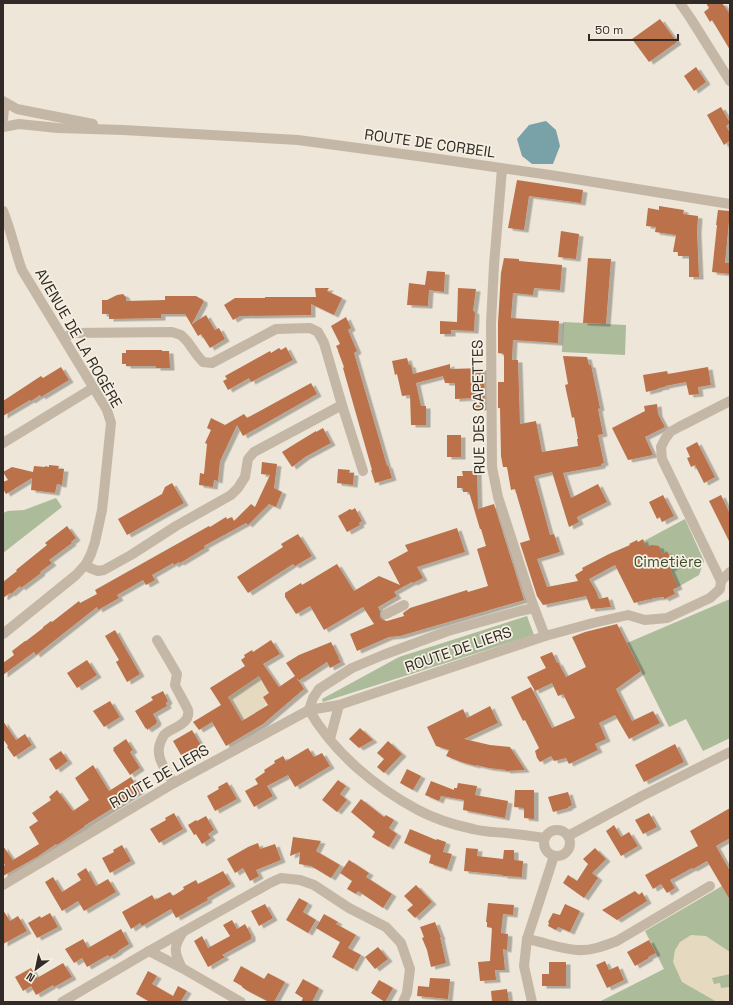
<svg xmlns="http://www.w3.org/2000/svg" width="733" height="1005" font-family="'Space Grotesk',sans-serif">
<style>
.green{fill:#acbb99}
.plaza{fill:#e5d9c0}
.water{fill:#79a1a8}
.building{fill:#bb7149;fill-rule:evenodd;filter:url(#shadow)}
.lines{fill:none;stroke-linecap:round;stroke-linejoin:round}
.minor{stroke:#c5b7a5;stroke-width:10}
.labels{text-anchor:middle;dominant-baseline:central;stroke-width:3.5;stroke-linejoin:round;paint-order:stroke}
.street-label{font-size:15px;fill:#312a26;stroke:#f6f0e3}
.park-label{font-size:15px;fill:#3d4d2c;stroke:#f6f0e3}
</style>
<defs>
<filter id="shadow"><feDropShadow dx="4.5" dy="2.5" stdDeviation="0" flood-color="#0004"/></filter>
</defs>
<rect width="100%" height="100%" fill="#eee6d8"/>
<g class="green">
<path d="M563,322L626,325L625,355L562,352Z"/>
<path d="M56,498L62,507L3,553V513L8,511L24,510Z"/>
<path d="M685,519L704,561L699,575L678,587L649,600L632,570L644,541Z"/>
<path d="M730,599V738L703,751L686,719L669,727L627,643Z"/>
<path d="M527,616L534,635L323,702L322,699L399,657Z"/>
<path d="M722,886L730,900V1002H599L664,969L645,931Z"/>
</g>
<g class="plaza">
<path d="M260,675L269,693L263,697L267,703L263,708L240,723L239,715L226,695L233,694Z"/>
<path d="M691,935L706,936L730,952V974L712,978L714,984L720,983L721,988L730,987V1002H717L682,982L673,962L675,950L680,942Z"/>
</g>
<path class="water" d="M546,121L556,130L560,146L553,164H532L522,156L517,139L529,125Z"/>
<g class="building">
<path d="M706,3H722L730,14V50L712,20L710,22L704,12L709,8Z"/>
<path d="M660,19L677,42L649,62L632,39Z"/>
<path d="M696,67L706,82L694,91L684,76Z"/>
<path d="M721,107L730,123L726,126L730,133V140L724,145L707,115Z"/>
<path d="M517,180L583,190L581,203L529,196L524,230L508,228Z"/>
<path d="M659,206L684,210L683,214L698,216L697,231L699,277H689V256H678V252H673L676,235L655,232L656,227L646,226L648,208L659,210Z"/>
<path d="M718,210L730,211L725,263H730V274L712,272L717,225H716Z"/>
<path d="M561,231L579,234L576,259L558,257Z"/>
<path d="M504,258L519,259V261L562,265L560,290L534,288L533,295L513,293L511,318L559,321L558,343L513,340L512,360H518L520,424L536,421L542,452L578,446L577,439H578L574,417L572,418L565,385L568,384L563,356L587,357L589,365H591L600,408L598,409L603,434L598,435L604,463L601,464V466L563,473L571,498L598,484L607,502L577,517L579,522L569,527L552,472L534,476L550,535L554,534L560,552L537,559L547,587L578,581L575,575L583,570L582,568L609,554L630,545L629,544L637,540L638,542L643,539L646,547L652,545L659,546L662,555L667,551L675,566L670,569L678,587L673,589L675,594L664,599V597L654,598L634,603L615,565L589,579L596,591L599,599L608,597L611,607L591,609L586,596L543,605L537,596L520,543L530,540L515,489L511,490L507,467H503L501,456L500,408H498V382H504V354L498,353V323L501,273Z"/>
<path d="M588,258L611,259L606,324L583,323Z"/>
<path d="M427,271L445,272L444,292L429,290L428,306L407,305L409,283L425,285Z"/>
<path d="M315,288H329L327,291L342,298L334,315L311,304V315L240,316L233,320L224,305L235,298H265V297H316Z"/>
<path d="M458,288L476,289L473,311H474L475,313L474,331L451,330V334H440V321L457,322Z"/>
<path d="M123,294L126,297V301L165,300V296H196L203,300V303L192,324L206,315L215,330L219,328L225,339L210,348L201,334L198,336L185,314H161V318L109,319V314H102V300H107L117,295Z"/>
<path d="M346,317L351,328L348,330L357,351L354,353L387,466L388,465L392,478L375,483L371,470H372L343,368L344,367L338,351V350L336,346L340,344L331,326Z"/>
<path d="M286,347L293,360L251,382L249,378L228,390L223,381L227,379L225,376L270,351L271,353L279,348L281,350Z"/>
<path d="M126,350H162V351H169L170,368H156V366H126V364H122V353H126Z"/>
<path d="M407,358L409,365H411L413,374L450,364V369L484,368L485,408H474V398L455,399V383H445L443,376L416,383L421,406H426V425H411L410,395L402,396L397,374L395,375L392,361Z"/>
<path d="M61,367L69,380L41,397L40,395L31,401L30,400L3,416V401L41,376L43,378Z"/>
<path d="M708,367L711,385L698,387L699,394L689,395L686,382L665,386V387L658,388V389L646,392L643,375L667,371L668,374Z"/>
<path d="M311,383L317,394L243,436L237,425L220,461L218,481L214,480L213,487L199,485L200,473L204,474L207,444L205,443L211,430L207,428L211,418L225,425L244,414L247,418Z"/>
<path d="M657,404L658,414L665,427L645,437L653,455L628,460L612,428L645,411L644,406Z"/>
<path d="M323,428L331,443L305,457L292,467L282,452L298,442L316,431V432Z"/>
<rect x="447" y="435" width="14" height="22"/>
<path d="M697,442L715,477L704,483L695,465L691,467L687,458L690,457L686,448Z"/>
<path d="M262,462L277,464L274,488L282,492L276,507L269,504L248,525L246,523L204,546L205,548L180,563L179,562L174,565L173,563L152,575L155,580L146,585L143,580L117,595L119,598L98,610L97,607L36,655L34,652L3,675V663L14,655L12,651L25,641H26L43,628V627L51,621L52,622L79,601L80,603L97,594L95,590L209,526L210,527L226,517L227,519L232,517L234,521L251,504L255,507L270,475L261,474Z"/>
<path d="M49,465L59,466L58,469H64L62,485L57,484L55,493L31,490L32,478L6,494L3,489V482L8,480L3,472L12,467L33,472L34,466L45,467V466L49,467Z"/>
<path d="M338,469L350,470L349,473H354L353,485L337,483Z"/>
<path d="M462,471H477L478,509L494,504L524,600L400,636L389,637L357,651L350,634L374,624L363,607L324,630L310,606L296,614L285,597V593L301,583L302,585L337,564L354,591L379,576L400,585L388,562L408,551L405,545L457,528L465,552L417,567L423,578L413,583L412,582L394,592L397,596L378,607L380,611V617L383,620L387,621L404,616L403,613L410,608L467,590L468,592L488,586L477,549L486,546L481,529H480L469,492H463V488H457V476H463Z"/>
<path d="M172,483L184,503L127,535L118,519L162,494L165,487Z"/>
<path d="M663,495L674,516L662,522L660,517L657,519L649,502Z"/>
<path d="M721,495L730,514V543L709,501Z"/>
<path d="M355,508L362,521L359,523L360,525L347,532L338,516L350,509L352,510Z"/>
<path d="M67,526L76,538L71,542L72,543L49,560L52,563L40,572L41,573L21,588L20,586L11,594L10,593L3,598V582L17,571L16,570L47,545L45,543Z"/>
<path d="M298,534L312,556L295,566L293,564L248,593L237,577L283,547L281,544Z"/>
<path d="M617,624L641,671L616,689L632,721L653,711L660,723L629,739L615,715L599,723L606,739L595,744L598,750L569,764L566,758L554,761L551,756L540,762L537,758L535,751L539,748L525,720L523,721L511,697L531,687L552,728L575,718L563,694L558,696L552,683L535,691L527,677L546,668L540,657L552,652L557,663L558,662L566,677L586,667L572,637L585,632Z"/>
<path d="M115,630L140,674L127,682L116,662L119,660L105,636Z"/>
<path d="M271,640L280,654L263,664L279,687L295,676L286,663L299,655L331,642L339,658H338L341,662L330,668L327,662L298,681L297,678L304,689L284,706L263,724L226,746L212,722L199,730L193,722L221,705L210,688L245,666L241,660L245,657L244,655L252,650L253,652ZM259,676L269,693L263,697L268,705L242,721L228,697Z"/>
<path d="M87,660L97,675L77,688L67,673Z"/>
<path d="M163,691L168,701L166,703L167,706L153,714L157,721L156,724L147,730V728L146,729L135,711L153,700L151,697Z"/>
<path d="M110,701L120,717L104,727L93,711Z"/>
<path d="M490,706L498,723L464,739L490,745L510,747L525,770L506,771V770L489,768L476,765V766L461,762L446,756L449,750L436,746L427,727L463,709L467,718Z"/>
<path d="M3,721L16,740L25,734L32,745L14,757L7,747L8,746L3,739Z"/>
<path d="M360,728L373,740L359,748L349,739Z"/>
<path d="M192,730L202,747L186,756L185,753L181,755L173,741Z"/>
<path d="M126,739L133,750L130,752L140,768L130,775L113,750L114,749L113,748Z"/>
<path d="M388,741L402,754L384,773L377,767L384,759L377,753Z"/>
<path d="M675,744L684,762L644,782L635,765Z"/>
<path d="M308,748L314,757L322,753L330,766L295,787L288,775L267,786L273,796L254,807L245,791L258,784L255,779L265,772L264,770L275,763L274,761L283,756L286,761Z"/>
<path d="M61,751L68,761L56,770L49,759Z"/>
<path d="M93,765L109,791L131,777L140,791L84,826V827L57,845L56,844L37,857L3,876V866L5,865L3,863V846L13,860L39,844L29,827L38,821L32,813L51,800L49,797L57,790L73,811L89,800L75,778Z"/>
<path d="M407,769L421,776L413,790L400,783Z"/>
<path d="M338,780L346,786L340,794L347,800L337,812L322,800Z"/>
<path d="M431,781L454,790V788H457L458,783L477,786L475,795L508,801L505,818L463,810L464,800L441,796L439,801L425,795Z"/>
<path d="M227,782L237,799L215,811L207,796L219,789L218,787Z"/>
<path d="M515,790H534V819L524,818V808L514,807Z"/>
<path d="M568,792L572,805L568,807V808L553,812L548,797Z"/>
<path d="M361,799L384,817L386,815L394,820L389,828L397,834L389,847L372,837L375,832L351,812Z"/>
<path d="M730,808V838L716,846L730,871V900L707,861L693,869L692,868L670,880L675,888L667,893L661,884L653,889L645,875L698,846L690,831Z"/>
<path d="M174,813L183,829L159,843L150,829L166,820L165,818Z"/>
<path d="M649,813L657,827L643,834L635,820Z"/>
<path d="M206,816L214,830L208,834L211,838L202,844L196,834L194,835L188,825L196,820L197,821Z"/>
<path d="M614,825L621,837L629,832L638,846L621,856L606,831Z"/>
<path d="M410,829L436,840L437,839L446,842L443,852L452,854L447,869L429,863L431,855L404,843Z"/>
<path d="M293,837L321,841L316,851L340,865L331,878L311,866L299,864L300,852L290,856Z"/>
<path d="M258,843L260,849L275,844L281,860L256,870L259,876L250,881L243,868L235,873L227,859L248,847Z"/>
<path d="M122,845L131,861L110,873L102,858L114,852L113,850Z"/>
<path d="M466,848L478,849L477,856L503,859L504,850H514V860L523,861L522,877L503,876V875L464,871Z"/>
<path d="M595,848L606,859L592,873L598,878L584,898L563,883L568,875L577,881L588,864L583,859Z"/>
<path d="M349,860L369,873L366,877L392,894L383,908L358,891L356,894L347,889L352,881L340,873Z"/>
<path d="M86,868L96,886L108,879L116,892L84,911L78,901L62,911L45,882L53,877L62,892L81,880L77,874Z"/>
<path d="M223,871L231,884L207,898L208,900L176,918L171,909L142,926L140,923L131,929L122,912L152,895L155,900L170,892L173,896L184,889L183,887L196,880L198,884Z"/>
<path d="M416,885L432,902L415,918L407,910L413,905L404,896Z"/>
<path d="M635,891L639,895L642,892L647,901L617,920L602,910Z"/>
<path d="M299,898L308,903L303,912L316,920L308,933L286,920Z"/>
<path d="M488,903L514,905L513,915L503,914L501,933L508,934L507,950L503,949L505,970H495L496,980L480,981L478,962L490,961L492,928L487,927V922H486Z"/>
<path d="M265,904L273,918L259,926L251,911Z"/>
<path d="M565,904L580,911L570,932L558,927L556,930L548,926L549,923L548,922L553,913L560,915Z"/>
<path d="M3,910L10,921L18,916L27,931L3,944Z"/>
<path d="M50,913L58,927L37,938L28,923L40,916L41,918Z"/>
<path d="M324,914L338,922L336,924L356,935L348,948L361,955L353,969L332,957L340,942L316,928Z"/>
<path d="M232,920L237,929L245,924L251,935V939L222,955L225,957L208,967L194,941L202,936L208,948L230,936L223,925Z"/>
<path d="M435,922L441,937H440L446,963L431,967L427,950L422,938L424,937L420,927Z"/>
<path d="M121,929L129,944L118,951V952L109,957L108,955L87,967L82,958L74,963L65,949L83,939L88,948Z"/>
<path d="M649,940L656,953L648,957L649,958L635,966L627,952Z"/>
<path d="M378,947L388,959L375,969L365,957Z"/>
<path d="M605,961L609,970L618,966L624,980L607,988L596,965Z"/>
<path d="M549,962H566V986H542V974H549Z"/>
<path d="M63,963L72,977L54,987L53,985L36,995L31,986L23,991L15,977L31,968L37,978Z"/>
<path d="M241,966L264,979L268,973L285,982L274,1002H269L246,990L242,987V986L233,981Z"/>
<path d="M148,971L157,976L152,984L173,996L178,986L187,991L181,1001L182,1002H150L136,994Z"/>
<path d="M430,978L450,979L448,999L417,996L418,986L429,987Z"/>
<path d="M303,979L319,988L312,1002H301L303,998L295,993Z"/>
<path d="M379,980L393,988L385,1002L371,993Z"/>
<path d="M507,989L509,1002H492L491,991Z"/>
</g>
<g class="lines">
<g class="minor">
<path d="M680,3L691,19L730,81"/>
<path d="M3,101L17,109L93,124"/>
<path d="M3,106L4,109L3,119"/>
<path d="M3,127L19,124L58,128L123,130L298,140L425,157L550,175L730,204"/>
<path d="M502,169L494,265L491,323L492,467L498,497L532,602L545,636"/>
<path d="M3,211C11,230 15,251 22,270L107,410L111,423L104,492L102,510L95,542L91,554L86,564L76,575L3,634"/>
<path d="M64,338L73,333L172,332L181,335L187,341L197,355L203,362L212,363L276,329L310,328L318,332L324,343L342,405L363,471"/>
<path d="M3,443L93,388"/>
<path d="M86,564L90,568L98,571L104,570L131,555L176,526L231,495L238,488L245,477L248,459L254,452L342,405"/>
<path d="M721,581L730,572"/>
<path d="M386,614L404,605"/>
<path d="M157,640L177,674L175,685C177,690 186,705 188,710C191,725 170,728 164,735C161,740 158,747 159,753C159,762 169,776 174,783"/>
<path d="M309,710C334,753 375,787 418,810C435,819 454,825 473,829C483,832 495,832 506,833C519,834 532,836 545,838"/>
<path d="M309,710L313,698L319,689L352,668L383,655L448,631L520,611L534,608"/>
<path d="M330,739L339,705"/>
<circle cx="557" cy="843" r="13"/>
<path d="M568,836L642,796L730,752"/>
<path d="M3,885L174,783L309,710L339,705L545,636L593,623L628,615L645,620L667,618L710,598L720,589L721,581L662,459L661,447L665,439L670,432L679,427L730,401"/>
<path d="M527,939C544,942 560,949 577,950C591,951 604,946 617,941L710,886"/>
<path d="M149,951L182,968L241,1002"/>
<path d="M182,968C174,952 173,947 183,932"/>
<path d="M62,1002L149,951L270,883L281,878L300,880L314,885L349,908L386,927L401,943L410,969L407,993L403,1002"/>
<path d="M532,1002L524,966L527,939L554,856"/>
</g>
</g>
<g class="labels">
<g class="street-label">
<text transform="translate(430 143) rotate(8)">ROUTE DE CORBEIL</text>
<text transform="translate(79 338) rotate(60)">AVENUE DE LA ROGÈRE</text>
<text transform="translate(478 407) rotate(-91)">RUE DES CAPETTES</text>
<text transform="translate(458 649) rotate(-19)">ROUTE DE LIERS</text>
<text transform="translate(159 776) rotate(-30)">ROUTE DE LIERS</text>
</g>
<g class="park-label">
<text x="668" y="561">Cimetière</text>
</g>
</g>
<rect width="733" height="1005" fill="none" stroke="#312a26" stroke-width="8"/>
<g transform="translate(36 969) rotate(213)" stroke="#f6f0e3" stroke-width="3" paint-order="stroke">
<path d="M0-3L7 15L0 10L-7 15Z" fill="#312a26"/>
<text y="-6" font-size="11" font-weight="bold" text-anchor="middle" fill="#312a26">N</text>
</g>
<path d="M589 34v6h89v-6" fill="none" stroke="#312a26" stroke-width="2"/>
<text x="595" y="34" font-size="12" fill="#312a26" stroke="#f6f0e3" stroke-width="3" paint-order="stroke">50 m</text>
</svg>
